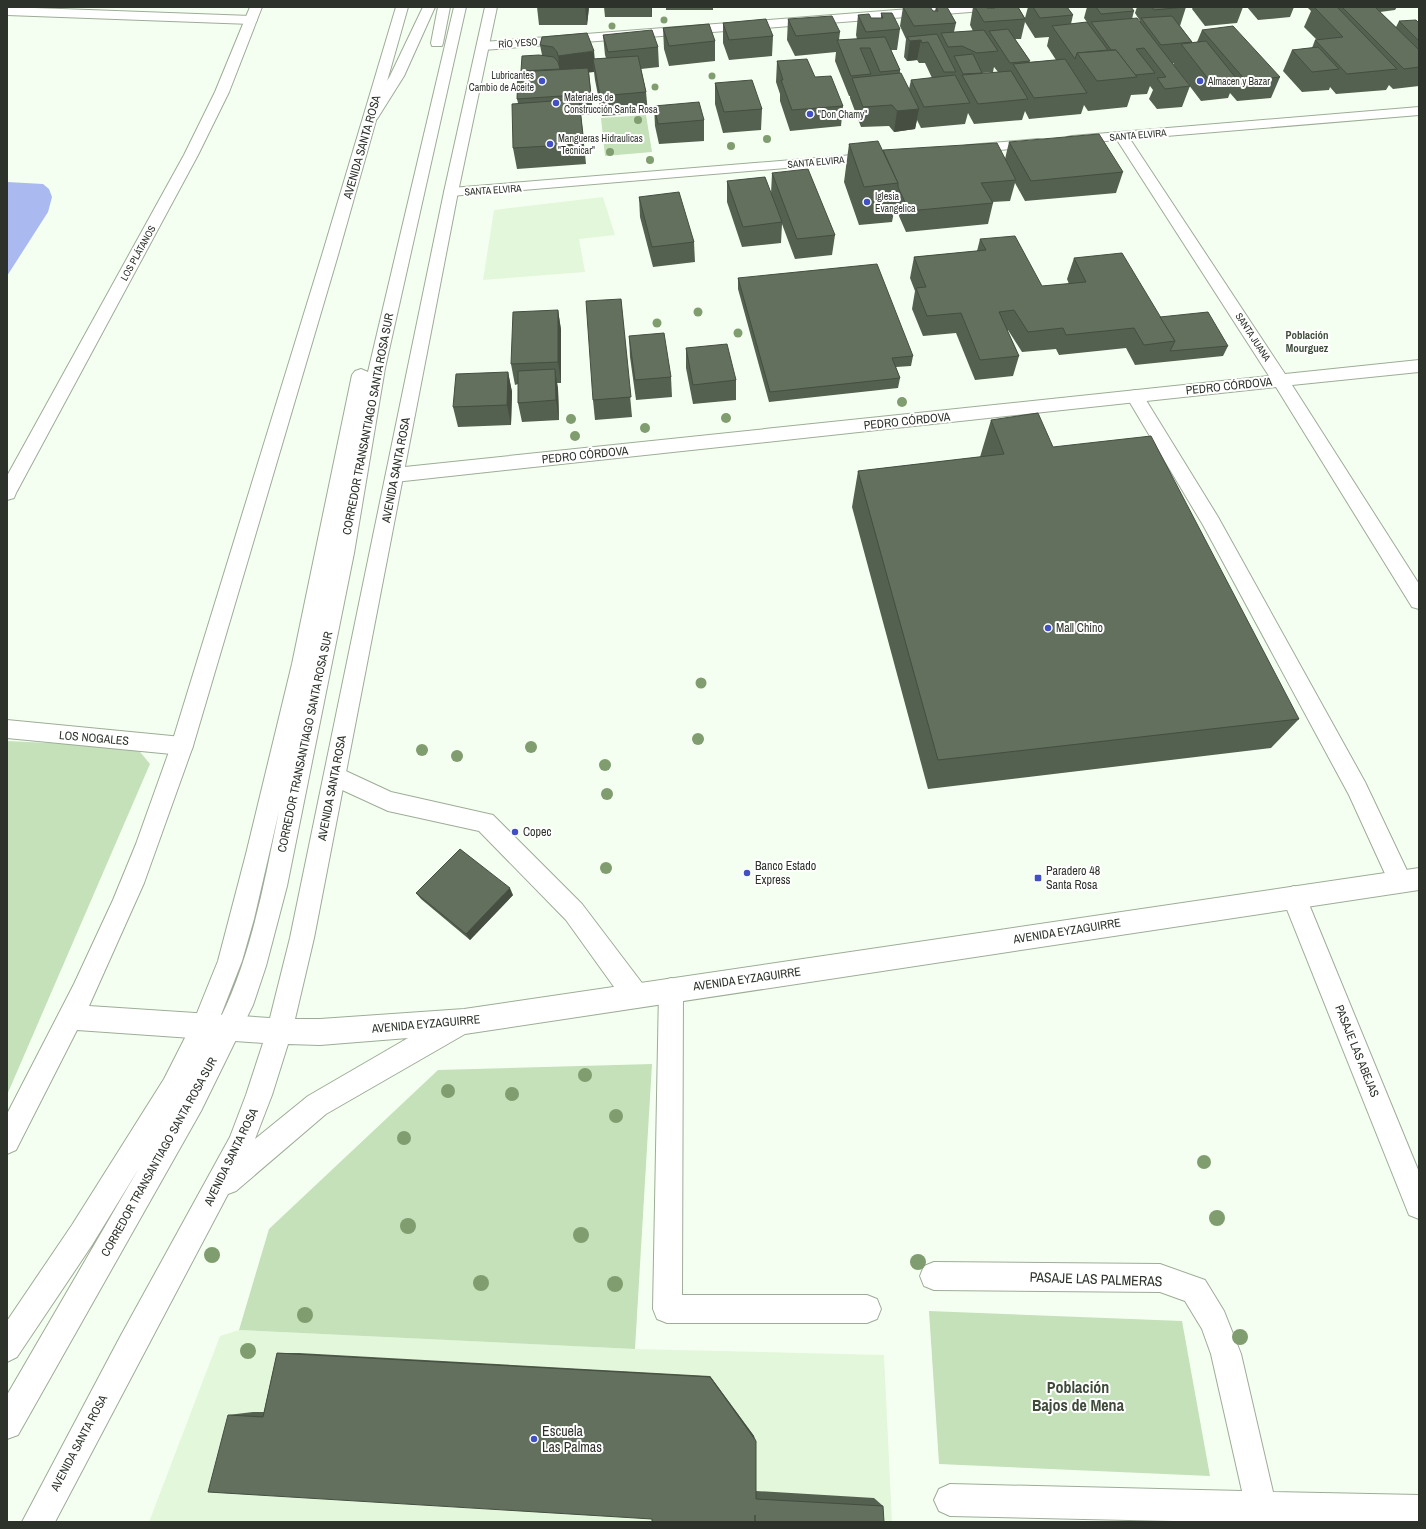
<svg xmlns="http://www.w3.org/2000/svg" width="1426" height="1529" font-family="'Archivo Narrow',sans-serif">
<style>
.built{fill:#e3f7db}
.green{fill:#c5e1ba}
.water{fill:#aab9f0}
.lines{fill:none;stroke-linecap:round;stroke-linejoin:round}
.service-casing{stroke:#9dac97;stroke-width:2}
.minor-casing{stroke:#9dac97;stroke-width:2}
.primary-casing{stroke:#9dac97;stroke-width:2}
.service{fill:#fff;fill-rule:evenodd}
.minor{fill:#fff;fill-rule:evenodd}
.primary{fill:#fff;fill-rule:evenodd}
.tree{fill:#809d6f}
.wall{fill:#546050;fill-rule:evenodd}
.shaded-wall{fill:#454e41}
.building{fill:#62705d;stroke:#454e41}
.poi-dot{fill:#4150c4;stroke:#fff;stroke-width:1.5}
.labels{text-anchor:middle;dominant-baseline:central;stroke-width:4;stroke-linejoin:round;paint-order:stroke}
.far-street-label{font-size:10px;fill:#2d332b;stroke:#fff}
.far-poi-label{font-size:10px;fill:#2d332b;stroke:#fff;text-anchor:start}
.far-neighbourhood-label{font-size:11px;font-weight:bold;fill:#3e4b39;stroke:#fff}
.street-label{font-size:12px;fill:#2d332b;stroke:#fff}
.poi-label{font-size:12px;fill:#2d332b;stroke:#fff;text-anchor:start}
.near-street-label{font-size:14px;fill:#2d332b;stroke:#fff}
.near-poi-label{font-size:14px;fill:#2d332b;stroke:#fff;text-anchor:start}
.near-neighbourhood-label{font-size:16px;font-weight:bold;fill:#3e4b39;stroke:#fff}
</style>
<rect width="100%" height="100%" fill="#f5fff1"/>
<g class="built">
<path d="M603,197L615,235L579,239L585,272L483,280L494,210Z"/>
<path d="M239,1330L635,1349L884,1355L892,1522H149L220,1336Z"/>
</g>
<g class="green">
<path d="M646,115L652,152L605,156L601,118Z"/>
<path d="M7,741L136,747L150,764L7,1095Z"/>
<path d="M652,1064L635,1349L239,1330L269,1229L438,1070Z"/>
<path d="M929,1311L1182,1321L1210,1476L939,1464Z"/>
</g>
<path class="water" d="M7,182L43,184L49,189L52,197L48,212L7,276Z"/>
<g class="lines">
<g class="service-casing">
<g id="service">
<path d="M7,7L251,16L255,17L257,20L255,23L251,24L7,15Z"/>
<path d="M423,7H435L404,76L377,119L372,120L367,119L365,116L390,76Z"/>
<path d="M438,7H450L443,43L442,46H432L431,43Z"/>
<path d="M454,7H466L385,368L354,553L287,886L266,966L253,1005L201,1111L18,1435L7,1439V1395L139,1168L92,1245L17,1357L7,1362V1321L72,1225L164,1079L195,1018L218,961L246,854L292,664L352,375L355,371L361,369L368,372ZM279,811C264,884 251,959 217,1025L242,961L254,919Z"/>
<path d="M1135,390L1141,392L1218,517L1365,782L1412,881L1408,889L1400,892L1392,889L1349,795L1203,525L1126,396L1129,392Z"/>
<path d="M335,766L391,792L493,815L582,904L645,987L648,996L645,1005L636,1008L627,1005L566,920L479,831L388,811L327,783L324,776L327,769Z"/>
<path d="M671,978L680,981L683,990L682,1295H867L877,1299L881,1309L877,1319L867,1323H667L657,1319L653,1309L659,990L662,981Z"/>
</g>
</g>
<g class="minor-casing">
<g id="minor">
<path d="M250,7H262L229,92L198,155L16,493L14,498L7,500V476L184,155L215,92Z"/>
<path d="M935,7H989L987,10L983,11L483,50L478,49L477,46L478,43L483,42Z"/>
<path d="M1419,107V115L1130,139L1285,374L1419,360V372L1292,385L1419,584V609L1412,607L1276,387L395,482L389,480L386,475L389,470L395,468L1269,376L1117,140L1072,144L1067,143L1065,140L1067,137L1072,136Z"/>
<path d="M1038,139L1043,140L1045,143L1043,146L969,153L964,152L962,149L964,146L969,145Z"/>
<path d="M877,153L882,154L884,157L882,160L451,196L446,195L444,192L446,189L451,188Z"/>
<path d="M7,720L182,737L190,739L193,746L190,753L182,755L7,738Z"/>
<path d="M1294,886L1302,889L1306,897L1419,1172V1219L1409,1215L1282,897L1286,889Z"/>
<path d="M934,1262L1160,1264L1205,1280L1224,1311L1241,1354L1273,1492L1419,1495V1522H1219L950,1516L939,1511L934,1500L939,1489L950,1484L1242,1491L1211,1354L1202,1329L1185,1301L1160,1292L934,1290L924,1286L920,1276L924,1266Z"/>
</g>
</g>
<g class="primary-casing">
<path id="primary" d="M396,7H408L338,255L193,746L144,883L89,1006L270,1018L290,938L444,192L485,7H497L458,192L314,938L295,1019H320L464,1009L1419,868V890L465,1034L326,1114L236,1191L228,1194L55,1522H22L120,1337L230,1137L246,1095L263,1043L77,1030L16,1150L7,1154V1114L74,984L113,900L136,844L171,746L322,255ZM408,1038L308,1096L255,1139L272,1095L288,1044L320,1045Z"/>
</g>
<use href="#service" class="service"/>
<use href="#minor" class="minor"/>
<use href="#primary" class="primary"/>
</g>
<g class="tree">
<circle cx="664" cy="20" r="3.5"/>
<circle cx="612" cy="26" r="3.5"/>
<circle cx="712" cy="76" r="3.5"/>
<circle cx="655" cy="87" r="3.5"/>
<circle cx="638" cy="120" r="4"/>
<circle cx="767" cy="139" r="4"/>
<circle cx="731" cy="146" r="4"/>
<circle cx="610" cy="152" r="4"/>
<circle cx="650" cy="160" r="4"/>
<circle cx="698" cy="312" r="4.5"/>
<circle cx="657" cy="323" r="4.5"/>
<circle cx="738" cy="333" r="4.5"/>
<circle cx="902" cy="402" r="5"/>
<circle cx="726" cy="418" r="5"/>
<circle cx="571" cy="419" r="5"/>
<circle cx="645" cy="428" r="5"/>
<circle cx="575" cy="436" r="5"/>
<circle cx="701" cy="683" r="5.5"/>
<circle cx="698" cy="739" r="6"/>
<circle cx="531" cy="747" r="6"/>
<circle cx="422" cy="750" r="6"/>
<circle cx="457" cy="756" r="6"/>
<circle cx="605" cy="765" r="6"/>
<circle cx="607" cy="794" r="6"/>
<circle cx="606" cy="868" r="6"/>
<circle cx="585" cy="1075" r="7"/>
<circle cx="448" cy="1091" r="7"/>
<circle cx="512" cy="1094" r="7"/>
<circle cx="616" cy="1116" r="7"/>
<circle cx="404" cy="1138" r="7"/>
<circle cx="1204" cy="1162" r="7"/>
<circle cx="1217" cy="1218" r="8"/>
<circle cx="408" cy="1226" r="8"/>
<circle cx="581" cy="1235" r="8"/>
<circle cx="212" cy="1255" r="8"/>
<circle cx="918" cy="1262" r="8"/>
<circle cx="481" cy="1283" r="8"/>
<circle cx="615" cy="1284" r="8"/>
<circle cx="305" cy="1315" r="8"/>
<circle cx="1240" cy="1337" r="8"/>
<circle cx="248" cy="1351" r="8"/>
</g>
<g class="wall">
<path d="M537,7H589L587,25H539Z"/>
<path d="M604,7H652V17H605Z"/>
<rect x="666" y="7" width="47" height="3"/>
<path d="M903,7H930L933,11H935L936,7L956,23L954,32L973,31L970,25L973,7H986L987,8H990V7H1018L1025,18L1028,7H1067L1073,15L1071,24L1087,22L1084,18L1087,7H1131L1134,11L1132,19L1140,22V21L1135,13L1137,7H1186L1180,26L1192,42V43L1197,42L1202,30L1280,77L1271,98L1237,101L1230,93L1228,98L1201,101L1173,64L1174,63H1172L1190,86L1182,107L1157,109L1149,99L1153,90L1150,86L1147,94L1131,95L1127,107L1088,111L1084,105L1081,114L1029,119L1025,111L1022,120L974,124L968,113L965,124L921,128L917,120L915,129L894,132L889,126L861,127L850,98V96H849L835,61L836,52L795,56L787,40L788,19L840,32L839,40L857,39L856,35L858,15L871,18H881V13L900,29L897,50H891L900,70V73L909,89L911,80L932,78L925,63H919L917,60L907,61L904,57L906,39L900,26ZM1025,22L1035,38L1049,37L1047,46L1056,60L1029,62L1030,61L1015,39H1021ZM994,67L998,72L982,74V73L993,72Z"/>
<path d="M1193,7H1243L1237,23L1205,26L1192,9Z"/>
<path d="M1247,7H1294L1290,17L1258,20Z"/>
<path d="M1307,7H1397L1395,10L1380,12L1396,27L1399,21L1419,23V86L1393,89L1389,85L1386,90L1336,94L1330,87L1329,90L1302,92L1283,71L1292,50L1312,48L1315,40H1317L1304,27L1311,11Z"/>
<path d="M723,23L773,36L772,56L729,60L723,43Z"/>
<path d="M663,28L715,41V61L669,66L664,49Z"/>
<path d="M603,35L658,47L659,67L641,69L646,92L648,113L602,116L595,80L594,72H589L593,115H581L586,164L517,169L513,148L518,103L517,99L521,71L542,55L540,45L542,37L594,59L606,58L605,55Z"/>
<path d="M777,61L815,77L843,106L841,126L790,131L780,101V94L776,82Z"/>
<path d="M715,83L762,109L761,130L723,133L715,104Z"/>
<path d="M654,106L704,120V141L659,144L655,126Z"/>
<path d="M1009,142L1123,172L1116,193L1025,201L1015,183L1010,201L992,202L993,203L988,224L906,232L895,207L892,222L859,225L844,182L849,144L883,150L1005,159Z"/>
<path d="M772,173L835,235L832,255L795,259L782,224L781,243L742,247L727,202V181L771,194Z"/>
<path d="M639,197L694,242L695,262L653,267L640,217Z"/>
<path d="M980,239L1042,286L1069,284L1067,279L1074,258L1160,317L1228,346L1223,356L1135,365L1126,348L1059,355L1056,349L1022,352L1008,330H1007L1019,356L1013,376L975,380L956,333L923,336L912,309L915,291L910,278L914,257L977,251Z"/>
<path d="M738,278L913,356L911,366L896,367L900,378L898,388L769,402L738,289Z"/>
<path d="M621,299L632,417L595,420L593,400Z"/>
<path d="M558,310L561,330V383H557L558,389L559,420L522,422L518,403V384L515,385L511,364Z"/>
<path d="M629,336L671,377L672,397L636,400L630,357Z"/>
<path d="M686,348L736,380V400L693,404L686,368Z"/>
<path d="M508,372L512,392L511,425L458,427L453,407Z"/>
<path d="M991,420L1053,447L1299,719L1271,748L928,789L852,507L858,471L980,457Z"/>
<path d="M416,893L513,895L470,940L421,899Z"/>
<path d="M277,1353H299L710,1376L754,1436L756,1491L874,1498L883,1506L652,1519L228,1415L253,1412H264Z"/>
</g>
<g class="shaded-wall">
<path d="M585,7H589L587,25Z"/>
<path d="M651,7H652V17Z"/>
<path d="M921,40L917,60L907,61L910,41Z"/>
<path d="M594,51L596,72L593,59L594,72L561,76L558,56Z"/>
<path d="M919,109L915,129L894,132L897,111Z"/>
<path d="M558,310L561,330V383L558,362Z"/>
<path d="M555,369L558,389L559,420L556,400Z"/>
<path d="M508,372L512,392L511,425L507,405Z"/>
<path d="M510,888L513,895L470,940L466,934Z"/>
<path d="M710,1376L754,1436L756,1441L710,1377Z"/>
</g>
<g class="building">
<path d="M903,7H930L933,11H938L936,7H947L956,23L914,26Z"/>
<path d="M975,7H986L987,8H995L994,7H1018L1025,19L984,22Z"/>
<path d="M1033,7H1067L1073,15L1040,18Z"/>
<path d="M1096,7H1131L1134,11L1101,14Z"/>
<path d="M1152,7H1185L1154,10Z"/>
<path d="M1314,7H1337L1397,69L1347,74L1315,40L1343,37Z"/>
<path d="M1342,7H1375L1419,50V67L1404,69Z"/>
<path d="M881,13H892L900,29L866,32L858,15L869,14L871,18H883Z"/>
<path d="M832,16L840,32L796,36L788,19Z"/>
<path d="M1172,16L1192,42L1161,45L1141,18Z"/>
<path d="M1137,18L1190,86L1165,89L1157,78L1166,77L1144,48L1136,49L1155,73L1135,75L1116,50H1111L1091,22Z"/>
<path d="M766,19L773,36L729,40L723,23Z"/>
<path d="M1416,20L1419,23V41L1399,21Z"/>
<path d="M1087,22L1108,50L1077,53L1075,59L1052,26Z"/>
<path d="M709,24L715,41L669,46L663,28Z"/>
<path d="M1233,26L1280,77L1246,81L1202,30Z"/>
<path d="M1008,29L1030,61L1010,63L989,31Z"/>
<path d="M652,30L658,47L608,52L603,35Z"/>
<path d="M984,30L998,51L977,53L962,46L948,47L941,33Z"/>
<path d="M587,33L594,51L558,56L557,52L553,47L540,45L542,37Z"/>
<path d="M937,34L956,72H944L928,42L922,43L921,40L910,41L907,37Z"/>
<path d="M885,37L900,70L880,72L870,48H860L871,74L851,76L837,40Z"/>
<path d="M1206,41L1236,78L1209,80L1181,44Z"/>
<path d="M1318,47L1339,69L1312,72L1292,50Z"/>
<path d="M1116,50L1137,77L1097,81L1077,53Z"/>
<path d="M973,54L982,73L963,74L954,56Z"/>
<path d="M539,55L554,57L558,62L560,69L521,71L522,56Z"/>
<path d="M638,56L646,92L600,96L593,59Z"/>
<path d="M807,59L815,77L831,76L843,106L792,110L781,80H783L777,61Z"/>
<path d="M1065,59L1087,93L1034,98L1013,64Z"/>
<path d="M588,68L591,94L517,99L518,72Z"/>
<path d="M1011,71L1028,99L978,104L962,75Z"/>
<path d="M901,73L919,109L897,111L892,105L863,107L852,78Z"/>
<path d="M955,75L970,103L924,107L911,80Z"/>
<path d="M752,80L762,109L724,112L715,83Z"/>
<path d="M579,99L584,144L513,148L512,104Z"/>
<path d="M699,102L704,120L658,124L654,106Z"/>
<path d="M1099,134L1123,172L1031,181L1009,142Z"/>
<path d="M878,141L898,183L864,187L849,144Z"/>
<path d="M997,143L1016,180L981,183L993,203L909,211L898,187V183L883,150Z"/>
<path d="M808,169L835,235L797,239L772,173Z"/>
<path d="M765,177L782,222L743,227L727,181Z"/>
<path d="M679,192L694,242L652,247L639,197Z"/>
<path d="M1015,236L1042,286L1086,282L1074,258L1122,253L1175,341L1144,345L1134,328L1066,335L1063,328L1028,332L1014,310L999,312L1019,356L980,360L961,313L927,316L916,288L926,287L914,257L986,250L980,239Z"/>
<path d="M877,264L913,356L892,358L900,378L770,392L738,278Z"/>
<path d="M621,299L631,397L593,400L586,301Z"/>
<path d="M558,310V362L511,364L513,312Z"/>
<path d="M1208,312L1228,346L1170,351L1175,341L1160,317Z"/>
<path d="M664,333L671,377L635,380L629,336Z"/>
<path d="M727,344L736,380L693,385L686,348Z"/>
<path d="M555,369L556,400L518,403V371Z"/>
<path d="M508,372L507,405L453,407L456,374Z"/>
<path d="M1038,413L1053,447L1151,436L1299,719L938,760L858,471L1004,454L991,420Z"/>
<path d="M460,849L510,888L466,934L416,893Z"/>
<path d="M277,1353L710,1377L756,1441V1499L883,1506L884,1522H755V1515V1522H652V1519L208,1492L228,1415L263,1417Z"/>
</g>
<g class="poi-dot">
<circle cx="542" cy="81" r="4"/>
<circle cx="1200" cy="81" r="4"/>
<circle cx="556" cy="103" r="4"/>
<circle cx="810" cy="114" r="4"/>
<circle cx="550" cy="144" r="4"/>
<circle cx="867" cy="202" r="4"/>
<circle cx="1048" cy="628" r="4"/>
<circle cx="515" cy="832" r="4"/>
<circle cx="747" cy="873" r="4"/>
<rect x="1034" y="874" width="8" height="8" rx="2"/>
<circle cx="534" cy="1439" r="4"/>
</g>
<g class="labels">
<g class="far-street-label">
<text transform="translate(518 43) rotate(-4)">RÍO YESO</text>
<text transform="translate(1138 135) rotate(-5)">SANTA ELVIRA</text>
<text transform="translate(816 162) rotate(-5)">SANTA ELVIRA</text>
<text transform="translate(493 190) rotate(-4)">SANTA ELVIRA</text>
<text transform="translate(138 253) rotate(-61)">LOS PLÁTANOS</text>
<text transform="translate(1253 337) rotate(57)">SANTA JUANA</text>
</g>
<g class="far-poi-label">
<text x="534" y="75" text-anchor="end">Lubricantes<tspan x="534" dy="12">Cambio de Aceite</tspan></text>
<text x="1208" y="81">Almacen y Bazar</text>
<text x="564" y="97">Materiales de<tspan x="564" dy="12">Construcción Santa Rosa</tspan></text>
<text x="818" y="114">"Don Chamy"</text>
<text x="558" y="138">Mangueras Hidraulicas<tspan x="558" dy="12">"Tecnicar"</tspan></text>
<text x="875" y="196">Iglesia<tspan x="875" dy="12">Evangelica</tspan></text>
</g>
<g class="far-neighbourhood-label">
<text x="1307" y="335">Población<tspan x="1307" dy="13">Mourguez</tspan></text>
</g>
<g class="street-label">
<text transform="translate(362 147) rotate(-74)">AVENIDA SANTA ROSA</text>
<text transform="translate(1229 386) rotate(-6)">PEDRO CÓRDOVA</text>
<text transform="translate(907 421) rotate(-6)">PEDRO CÓRDOVA</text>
<text transform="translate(368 424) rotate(-79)">CORREDOR TRANSANTIAGO SANTA ROSA SUR</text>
<text transform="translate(585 455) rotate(-6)">PEDRO CÓRDOVA</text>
<text transform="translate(396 470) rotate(-79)">AVENIDA SANTA ROSA</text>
<text transform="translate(94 738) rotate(5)">LOS NOGALES</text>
<text transform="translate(305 742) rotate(-78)">CORREDOR TRANSANTIAGO SANTA ROSA SUR</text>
<text transform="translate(332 788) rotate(-79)">AVENIDA SANTA ROSA</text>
<text transform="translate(1067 931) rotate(-9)">AVENIDA EYZAGUIRRE</text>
<text transform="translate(747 979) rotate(-8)">AVENIDA EYZAGUIRRE</text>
<text transform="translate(426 1024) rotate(-5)">AVENIDA EYZAGUIRRE</text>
<text transform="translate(1357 1051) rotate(68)">PASAJE LAS ABEJAS</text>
<text transform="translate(159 1157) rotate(-61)">CORREDOR TRANSANTIAGO SANTA ROSA SUR</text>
<text transform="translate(231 1157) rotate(-64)">AVENIDA SANTA ROSA</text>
<text transform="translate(79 1443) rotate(-62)">AVENIDA SANTA ROSA</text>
</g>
<g class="poi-label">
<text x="1056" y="628">Mall Chino</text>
<text x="523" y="832">Copec</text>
<text x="755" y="866">Banco Estado<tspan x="755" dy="14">Express</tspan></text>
<text x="1046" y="871">Paradero 48<tspan x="1046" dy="14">Santa Rosa</tspan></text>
</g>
<g class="near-street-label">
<text transform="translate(1096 1279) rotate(2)">PASAJE LAS PALMERAS</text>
</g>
<g class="near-poi-label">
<text x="542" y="1431">Escuela<tspan x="542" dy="16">Las Palmas</tspan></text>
</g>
<g class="near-neighbourhood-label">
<text x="1078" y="1387">Población<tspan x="1078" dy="18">Bajos de Mena</tspan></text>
</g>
</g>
<rect width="1426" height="1529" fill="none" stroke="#2d332b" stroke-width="16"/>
</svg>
